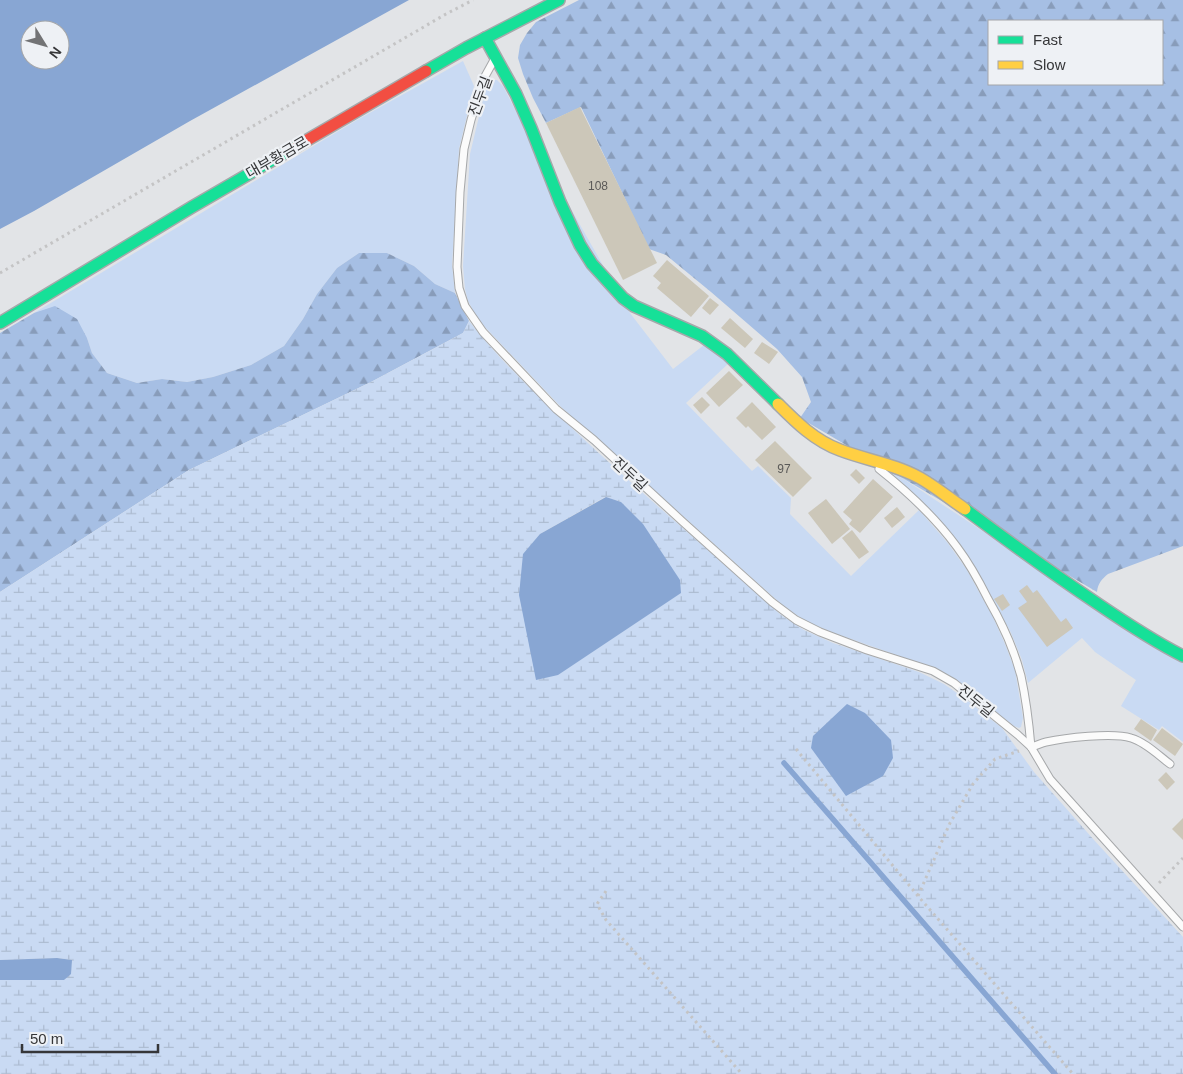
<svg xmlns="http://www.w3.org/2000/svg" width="1183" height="1074" font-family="Arial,'Noto Sans KR',sans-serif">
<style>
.grass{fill:#c9daf3}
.forest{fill:url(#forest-firs);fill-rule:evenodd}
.wetland{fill:url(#wetland-marsh);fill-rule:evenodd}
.water{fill:#88a6d3;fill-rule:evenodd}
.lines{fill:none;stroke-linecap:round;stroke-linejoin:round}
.stream{stroke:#88a6d3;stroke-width:5.5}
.building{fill:#ccc7b9}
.lane-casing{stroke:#a6a8aa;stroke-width:9}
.fast-casing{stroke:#a6a8aa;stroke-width:14}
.slow-casing{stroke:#a6a8aa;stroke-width:14}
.jam-casing{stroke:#a6a8aa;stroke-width:14}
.path{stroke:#c4c4c5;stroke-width:3;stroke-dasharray:2.5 4;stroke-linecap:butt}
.lane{stroke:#fbfbfb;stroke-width:7}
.fast{stroke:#16e098;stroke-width:11}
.slow{stroke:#ffcf43;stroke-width:11}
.jam{stroke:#f24e42;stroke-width:11}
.labels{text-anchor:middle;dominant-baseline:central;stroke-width:4.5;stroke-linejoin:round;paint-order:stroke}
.number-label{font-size:12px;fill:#5b5a58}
.street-label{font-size:15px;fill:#353638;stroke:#eef1f5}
</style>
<defs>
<pattern id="forest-firs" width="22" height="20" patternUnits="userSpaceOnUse" patternTransform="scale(1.25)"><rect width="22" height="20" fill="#a6bfe4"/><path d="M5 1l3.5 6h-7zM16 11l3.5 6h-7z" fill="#889cba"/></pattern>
<pattern id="wetland-marsh" width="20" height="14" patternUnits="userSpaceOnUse" patternTransform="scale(1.25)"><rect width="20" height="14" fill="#c9daf3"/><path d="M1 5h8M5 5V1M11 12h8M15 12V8" fill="none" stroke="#adbcd1"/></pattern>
</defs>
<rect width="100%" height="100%" fill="#e2e4e7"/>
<g class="grass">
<path d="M463,61L474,86L459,149L452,265L455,293L435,284L414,266L387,253H359L337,268L317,294L303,319L284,346L251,365L213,377L187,382L162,379L137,383L107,373L92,353L87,338L34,313L357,120Z"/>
<path d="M493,80H497L503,86L520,119L630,313L673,369L704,345L729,363L686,403L752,471L758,466L791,498L790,514L851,576L919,510L947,542L967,570L993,617L1005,644L1015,670L1023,718L1021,727L1019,728L1014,726L949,676L933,668L834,633L805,621L780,603L560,406L483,325L474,312L468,301L465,289L463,266L470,154L486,87L490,81Z"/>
<path d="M884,471L896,474L1183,663V742L1162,726L1159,730L1121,706L1136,680L1095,652L1082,638L1028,683L1022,660L1011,633L992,598L960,546Z"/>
</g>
<g class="forest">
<path d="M579,0H1183V546L1108,574C1102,579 1098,583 1097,592L800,418L811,402L802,377L777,349L711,292L666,255L649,249L581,107L546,123L533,98L523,74L518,58L520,45L527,33L536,22ZM989,21H1162V84H989Z"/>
<path d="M359,253H387L414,266L435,284L455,293L469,321L463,333L371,382L189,470L0,592V333L34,313L55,306L77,319L87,338L92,353L107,373L137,383L162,379L187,382L213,377L251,365L284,346L303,319L317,294L337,268Z"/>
</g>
<path class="wetland" d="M469,321C500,361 537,395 574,430C641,493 712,553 781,615L804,630L833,643L919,672L944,684L964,698L1002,728L1034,772L1094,840L1183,937V1074H0V980H64L72,960L57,958L0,960V592L189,470L371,382L450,340L463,333ZM605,497L621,502L540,534Z"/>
<g class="water">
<path d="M0,0H409L190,121L34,211L0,229ZM30,30H60V60H30Z"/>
<path d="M606,497L621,502L643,524L680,580L681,593L558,675L536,680L519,595L523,554L540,534Z"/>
<path d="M847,704L865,713L891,740L893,758L883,776L846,796L811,748L813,736Z"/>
<path d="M57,958L72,960L71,974L64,980H0V960Z"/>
</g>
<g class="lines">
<path class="stream" d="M784,763L1055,1074"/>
</g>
<g class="building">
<path d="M580,107L657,263L623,280L546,123Z"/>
<path d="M667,260L709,296L691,317L657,288L661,283L653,276Z"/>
<path d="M710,298L719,305L710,315L702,308Z"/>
<path d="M730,318L753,339L745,348L721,328Z"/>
<path d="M762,342L778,352L769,364L754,353Z"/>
<path d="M729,371L743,385L719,407L706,393Z"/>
<path d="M702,397L710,405L701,414L693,405Z"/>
<path d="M752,402L776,427L762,440L748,426L746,428L736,418Z"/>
<path d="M775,441L812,478L793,497L755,460Z"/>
<path d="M856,469L865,478L859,484L850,475Z"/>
<path d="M873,479L893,497L860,533L849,524L852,520L843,512Z"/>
<path d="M826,499L850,529L832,544L808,513Z"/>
<path d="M897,507L905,517L892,528L884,518Z"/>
<path d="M852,530L869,552L859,559L842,538Z"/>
<path d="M1027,585L1033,593L1037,590L1061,622L1066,618L1073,628L1047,647L1018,608L1027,602L1019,591Z"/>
<path d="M1003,594L1010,605L1002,611L994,599Z"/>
<path d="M1141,719L1157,730L1151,741L1134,729Z"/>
<path d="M1162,728L1183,744L1175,756L1153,740Z"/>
<path d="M1166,772L1175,782L1167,790L1158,780Z"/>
<path d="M1183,818V840L1172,829Z"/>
</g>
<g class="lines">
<g class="lane-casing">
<g id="lane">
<path d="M494,60L483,80L471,120L464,149L460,192L457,267L459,288L465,306L483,332L556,409L594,440L683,522L772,602L796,620L820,632L867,650L933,671L954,683L1018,735L1031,747L1050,779L1183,927"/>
<path d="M879,469C908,492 935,517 957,547C969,563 979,581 988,599C1002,623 1014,649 1021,676C1026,699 1029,723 1031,747C1036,746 1041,743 1046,742C1064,738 1113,732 1131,738C1145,742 1158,755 1170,764"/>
</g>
</g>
<g class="fast-casing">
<g id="fast">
<path d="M485,38L516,94L531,128L560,202L580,245L592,264L623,298L634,306L702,336L727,354L778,404"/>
<path d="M426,71L466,48L559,0"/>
<path d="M0,323L192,207L297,146"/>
<path d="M965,509C1009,542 1053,574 1098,604C1126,623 1153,641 1183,656"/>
</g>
</g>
<g class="slow-casing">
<path id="slow" d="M778,404C796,422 815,441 840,450C866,460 895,464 920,478C936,487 950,499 965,509"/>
</g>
<g class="jam-casing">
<path id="jam" d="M297,146L426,71"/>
</g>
<g class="path">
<path d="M0,273L446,14L473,0"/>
<path d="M796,749L918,896L1073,1074"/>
<path d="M1159,883L1183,858"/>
<path d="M606,891L597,904L606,920L742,1074"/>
<path d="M918,896L950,823L973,784L995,759L1019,751"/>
</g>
<use href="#lane" class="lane"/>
<use href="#fast" class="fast"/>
<use href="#slow" class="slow"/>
<use href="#jam" class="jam"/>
</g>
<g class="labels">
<g class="number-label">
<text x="598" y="186">108</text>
<text x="784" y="469">97</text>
</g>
<g class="street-label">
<text transform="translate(480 96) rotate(-70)">진두길</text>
<text transform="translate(277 157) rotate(-30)">대부황금로</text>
<text transform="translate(630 474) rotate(43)">진두길</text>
<text transform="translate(976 701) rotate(39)">진두길</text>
</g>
</g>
<rect x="988" y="20" width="175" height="65" fill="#eef1f5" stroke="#a4a6a9"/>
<rect x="998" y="36" width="25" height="8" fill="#16e098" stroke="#a4a6a9"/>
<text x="1033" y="45" font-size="15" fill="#353638">Fast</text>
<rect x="998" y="61" width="25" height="8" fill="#ffcf43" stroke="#a4a6a9"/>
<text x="1033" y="70" font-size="15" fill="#353638">Slow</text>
<g transform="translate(45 45) rotate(127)"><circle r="24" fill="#eef1f5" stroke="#a4a6a9"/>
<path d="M0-4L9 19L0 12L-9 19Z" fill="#727375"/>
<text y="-8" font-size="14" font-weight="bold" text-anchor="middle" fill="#353638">N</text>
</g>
<path d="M22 1044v8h136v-8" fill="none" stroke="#353638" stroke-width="2.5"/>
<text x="30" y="1044" font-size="15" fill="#353638" stroke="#eef1f5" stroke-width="4" paint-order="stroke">50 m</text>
</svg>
